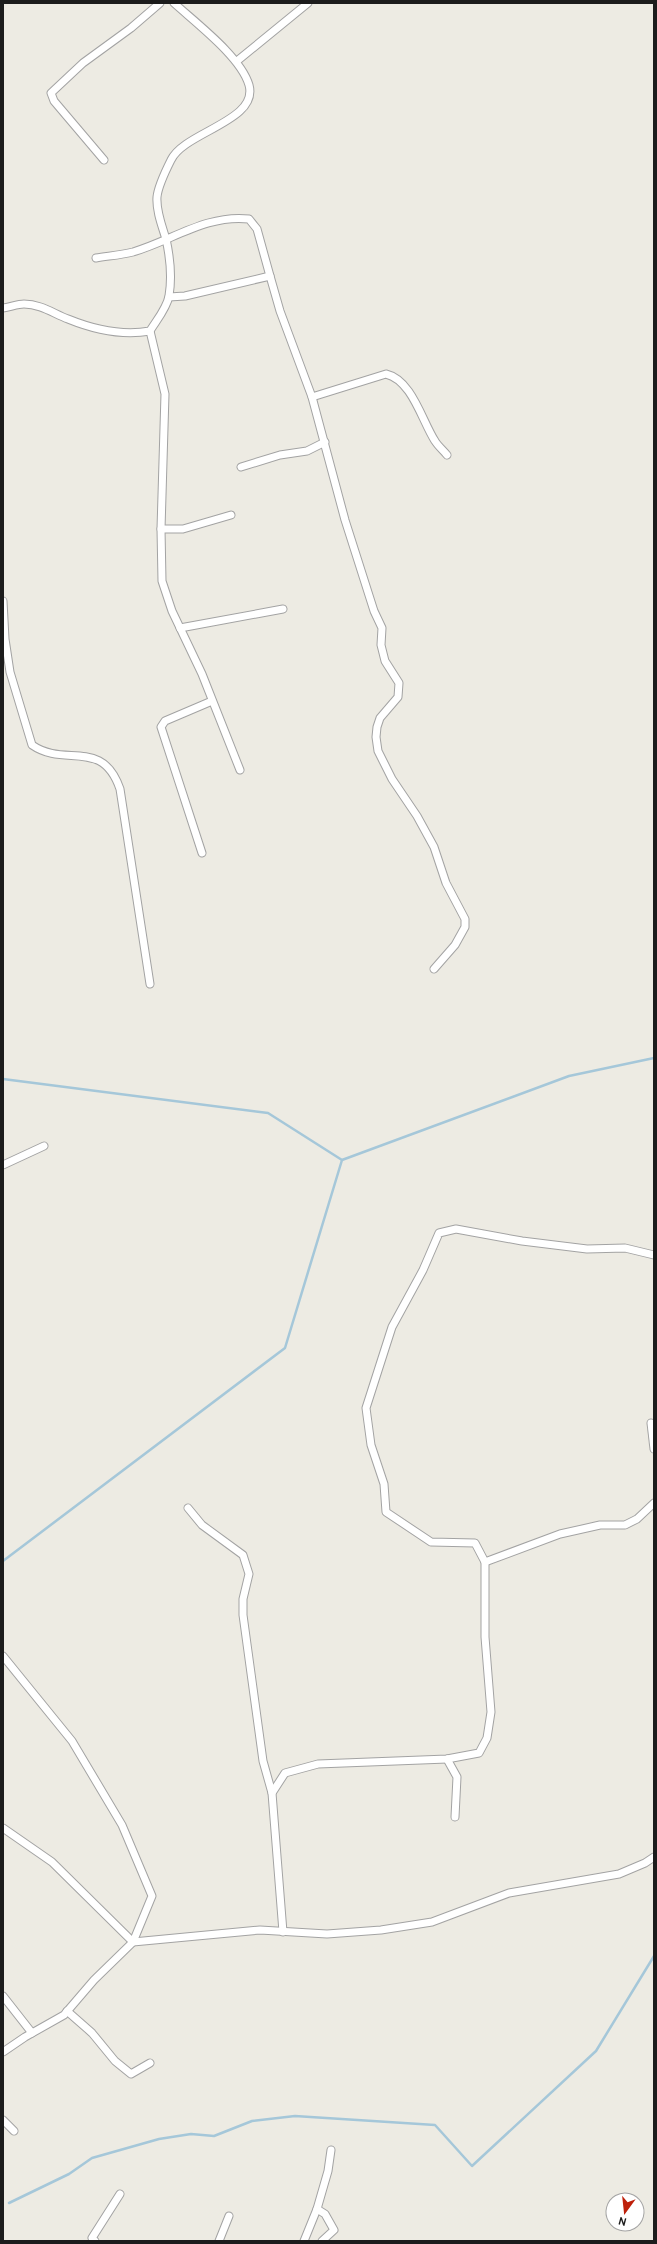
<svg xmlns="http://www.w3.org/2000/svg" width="657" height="2244" font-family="Overpass,sans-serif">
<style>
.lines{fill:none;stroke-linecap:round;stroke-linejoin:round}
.stream{stroke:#a5c7d9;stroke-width:2.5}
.street-casing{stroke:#a3a3a3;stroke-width:9}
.street{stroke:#fff;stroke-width:7}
</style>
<rect width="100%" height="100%" fill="#edebe3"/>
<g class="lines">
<g class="stream">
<path d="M3,1079L268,1113L342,1160"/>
<path d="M3,1561L285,1348L342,1160L569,1076L654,1058"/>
<path d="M9,2203L69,2174L92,2158L159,2139L191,2134L214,2136L252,2121L295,2116L435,2125L472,2166L596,2051L654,1956"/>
</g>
<g class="street-casing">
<g id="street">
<path d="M237,61L308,3"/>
<path d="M104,160L54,101L51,93L83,63L131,28L160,3"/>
<path d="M96,258C108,256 121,255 133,252C171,241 207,214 249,219L257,229L270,276"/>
<path d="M169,297L185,296L270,276L280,311L312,397L345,520L374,611L382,628L381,645L385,661L399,683L398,697L380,718L377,727L376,737L378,751L392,779L417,816L434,847L446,883L465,919V927L455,945L434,969"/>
<path d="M3,308C10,307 18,304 24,304C41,304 54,314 68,319C95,330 122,336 150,331C156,321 167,308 169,296C172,278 170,257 166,239C162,226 156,211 157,197C158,186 166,170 171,160C184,132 259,121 249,85C241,57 196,23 174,3"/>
<path d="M150,331L165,394L161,529L162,581L172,611L202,674L240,770"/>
<path d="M312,397L386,374C412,380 422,421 435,441C438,446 443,450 447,455"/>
<path d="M241,467L280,455L307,451L325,442"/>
<path d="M161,529H183L231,515"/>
<path d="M3,601L5,639L10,672L32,745C65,768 102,737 120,789L150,984"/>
<path d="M180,628L283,609"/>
<path d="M202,853L161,727L165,721L212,701"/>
<path d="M3,1165L44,1146"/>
<path d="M651,1423L654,1449"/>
<path d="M188,1508L202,1525L243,1555L249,1574L243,1599V1615L263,1761L272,1793"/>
<path d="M485,1562L560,1534L600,1525H625L637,1519L654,1503"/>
<path d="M3,1656L72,1741L122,1825L152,1896L133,1942L94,1980L64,2015L25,2037L3,2052"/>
<path d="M447,1759L457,1777L455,1817"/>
<path d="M3,1828L52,1862L133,1942L260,1930L327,1934L381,1930L432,1922L509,1893L619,1874L645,1863L654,1857"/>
<path d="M283,1932L272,1793L285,1773L318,1764L447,1759L479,1753L487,1738L491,1712L485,1637V1562L475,1543L431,1542L386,1512L384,1484L371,1445L366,1408L392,1327L423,1270L439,1233L456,1229L522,1241L587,1249L625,1248L654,1255"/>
<path d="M3,1996L32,2033"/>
<path d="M67,2011L92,2033L115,2061L131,2074L150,2063"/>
<path d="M3,2120L14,2131"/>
<path d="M95,2241L92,2238L120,2194"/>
<path d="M219,2241L229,2216"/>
<path d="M304,2241L317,2209"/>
<path d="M322,2241L334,2230L325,2214L317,2209L328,2171L331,2150"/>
</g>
</g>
<use href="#street" class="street"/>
</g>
<rect width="657" height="2244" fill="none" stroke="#1c1c1c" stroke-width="8"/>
<g transform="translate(625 2212) rotate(195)"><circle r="19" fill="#ffffff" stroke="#a4a4a4"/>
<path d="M0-3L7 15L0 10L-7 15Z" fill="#be200a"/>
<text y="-6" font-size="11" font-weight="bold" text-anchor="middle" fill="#1c1c1c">N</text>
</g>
</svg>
